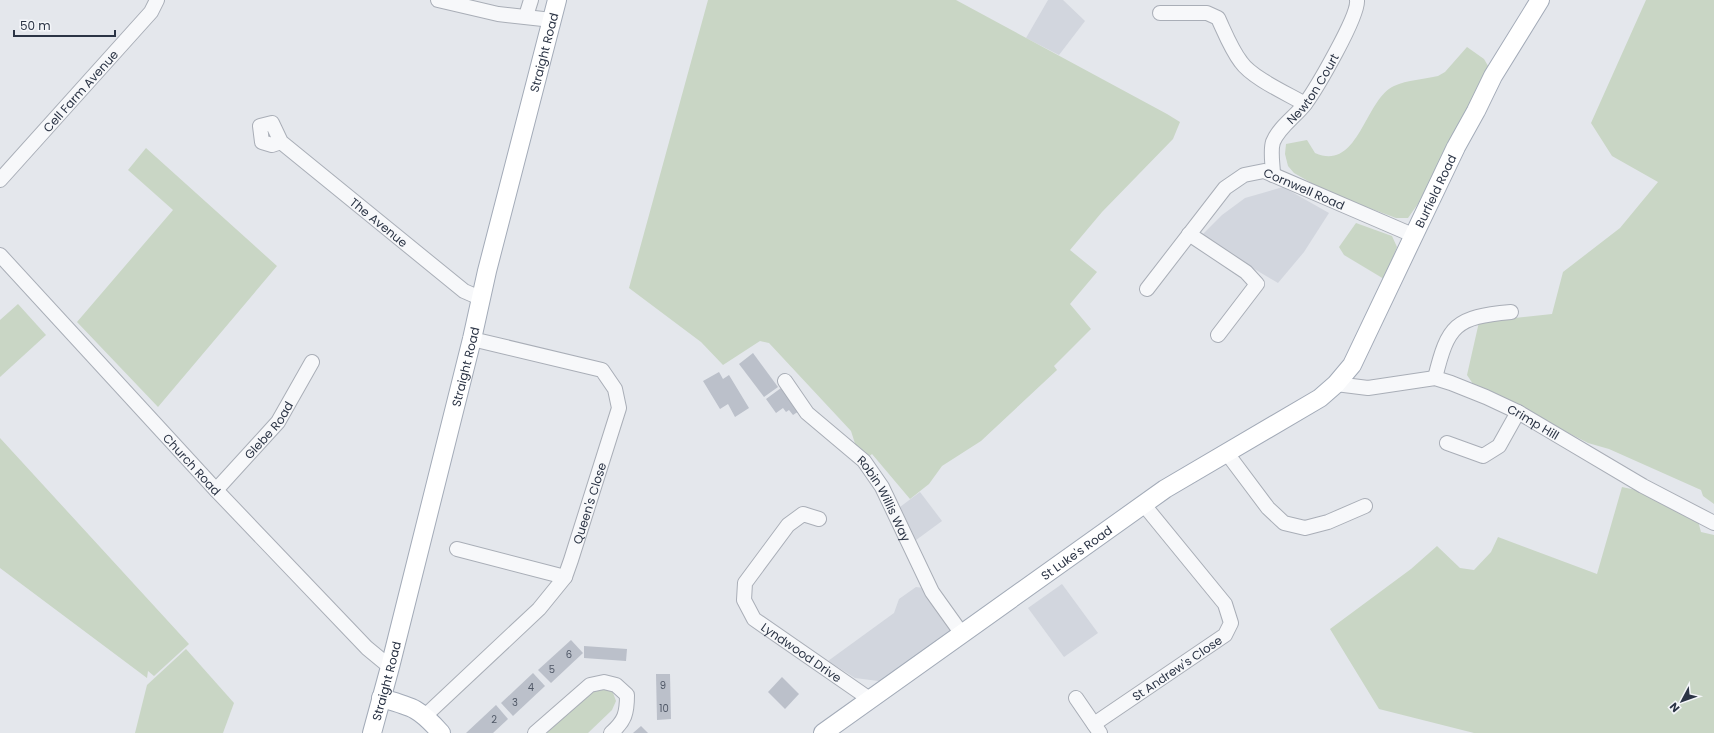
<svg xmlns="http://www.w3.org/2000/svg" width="1714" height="733" font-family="Poppins,sans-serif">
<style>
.built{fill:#d2d6de}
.green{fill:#c9d6c5}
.building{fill:#bbc0ca}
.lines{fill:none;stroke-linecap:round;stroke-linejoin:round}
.minor-casing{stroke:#a9aeb7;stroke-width:16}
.major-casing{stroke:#a3abb8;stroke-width:20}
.minor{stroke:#f7f8fa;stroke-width:14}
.major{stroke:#fff;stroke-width:18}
.labels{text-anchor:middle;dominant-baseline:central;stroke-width:3;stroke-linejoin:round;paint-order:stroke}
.number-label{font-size:10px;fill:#4f5766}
.street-label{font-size:12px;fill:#2b3445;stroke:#f4f6f9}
</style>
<rect width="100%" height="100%" fill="#e4e7ec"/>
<g class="built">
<path d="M1048,0H1063L1085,21L1059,55L1026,38Z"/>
<path d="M1283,187L1329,213L1304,252L1278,283L1209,242L1202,235L1222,215L1245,198Z"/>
<path d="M920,492L942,521L912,543L896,510Z"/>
<path d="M1062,584L1098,633L1064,657L1028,608Z"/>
<path d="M916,587L924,588L954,633L947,645L938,639L886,682L855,678L828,661L894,613L899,599Z"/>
</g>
<g class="green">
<path d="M708,0H956L1167,114L1180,122L1173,139L1102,212L1070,250L1097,272L1070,304L1091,329L1054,366L1057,370L981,441L942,466L929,484L910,499L872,454L865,460L858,453L851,431L769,343L760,341L723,365L701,342L629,288Z"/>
<path d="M1646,0H1714V504L1703,496L1701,490L1609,449L1588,443L1473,384L1467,375L1479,322L1552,314L1563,272L1620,228L1658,182L1612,156L1591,123Z"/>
<path d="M1467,47L1484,59L1491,71L1451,138L1420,201L1408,218H1396L1329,193L1294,173L1288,166L1285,154L1286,144L1307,140L1315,153C1359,172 1364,100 1394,86C1407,80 1425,79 1438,76L1445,72Z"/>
<path d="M146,148L277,266L158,407L77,322L173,210L128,170Z"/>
<path d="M1356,223L1392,236L1397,247L1384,279L1344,255L1339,247Z"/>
<path d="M18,304L46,335L0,377V320Z"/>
<path d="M0,438L189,644L154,676L148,671L147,678L0,568Z"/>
<path d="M1622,487L1636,490L1698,521L1701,532L1714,535V733H1474L1379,709L1330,629L1411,569L1437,546L1460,568L1474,570L1491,552L1498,537L1597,574Z"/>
<path d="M186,649L234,703L223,733H135L147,685Z"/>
<path d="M601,687L612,690L616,701L612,710L588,733H547L593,690Z"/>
</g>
<g class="building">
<path d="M753,353L778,387L764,397L739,364Z"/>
<path d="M719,372L723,379L729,375L749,408L735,417L728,404L720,409L703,381Z"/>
<path d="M781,388L799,411L793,415L789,410L786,412L783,408L776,413L766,399Z"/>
<path d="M571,640L583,653L551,683L538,670Z"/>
<path d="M584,646L627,649L626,661L584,658Z"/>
<path d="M533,673L545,686L513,716L501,703Z"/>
<path d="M656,674H670L671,719L657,720Z"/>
<path d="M782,677L799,694L785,709L768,692Z"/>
<path d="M496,705L508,719L493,733H466Z"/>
<path d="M641,726L648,733H633Z"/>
</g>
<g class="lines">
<g class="minor-casing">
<g id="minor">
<path d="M438,0L498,14L552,20"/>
<path d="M1160,13H1207L1218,18C1225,33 1231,49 1241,62C1252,78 1288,94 1305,104"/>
<path d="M526,16L531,0"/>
<path id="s1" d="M281,142L272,145L262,142L260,126L272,123L281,142L464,291L480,298"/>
<path id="s2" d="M1273,175C1273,166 1270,151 1273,142C1279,127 1296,116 1305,104C1316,89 1359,16 1357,0"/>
<path id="s3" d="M0,180L151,12L157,0"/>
<path d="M1189,234L1246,272L1257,284L1218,335"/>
<path id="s4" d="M0,255L216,490L367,648L390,667"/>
<path id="s5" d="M1147,289L1225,188L1244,175L1264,171L1415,236"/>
<path d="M1435,378C1448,325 1455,317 1511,312"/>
<path id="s6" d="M785,381L807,413L864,461L882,487L932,592L962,634"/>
<path id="s7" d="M1336,384L1368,388L1435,378L1451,383L1486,397L1518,412L1643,486L1714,523"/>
<path d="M1447,443L1483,456L1499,446L1518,412"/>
<path d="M1226,452L1268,508L1284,523L1305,528L1328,522L1365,506"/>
<path id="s8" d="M216,490L278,422L312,362"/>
<path id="s9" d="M819,519L803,514L788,525L745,583L744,600L754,619L871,700"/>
<path d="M457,549L565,577"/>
<path d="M1076,698L1100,733"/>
<path id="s10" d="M426,715L539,609L565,577L571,560L619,408L615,389L602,370L472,339"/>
<path id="s11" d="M1094,724L1225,635L1231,623L1225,604L1144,505"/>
<path d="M535,733L590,685L604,682L616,685L627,695C627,713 625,721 611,733"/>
</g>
</g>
<g class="major-casing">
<g id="major">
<path d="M381,698C413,707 419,708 441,733"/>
<path id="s12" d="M372,733L390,667L472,339L487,271L557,0"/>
<path id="s13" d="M823,733L1165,489L1320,398L1336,384L1352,365L1456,147L1476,111L1493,76L1540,0"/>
</g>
</g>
<use href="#minor" class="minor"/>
<use href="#major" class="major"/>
</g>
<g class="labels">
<g class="number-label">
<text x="569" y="654">6</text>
<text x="552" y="669">5</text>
<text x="663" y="685">9</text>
<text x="531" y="687">4</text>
<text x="515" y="702">3</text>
<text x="664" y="708">10</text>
<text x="494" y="719">2</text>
</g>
<g class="street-label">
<text stroke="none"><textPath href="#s12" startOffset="702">Straight Road</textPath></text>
<text stroke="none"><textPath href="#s2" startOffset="100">Newton Court</textPath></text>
<text stroke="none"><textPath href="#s3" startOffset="120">Cell Farm Avenue</textPath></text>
<text stroke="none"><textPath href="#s5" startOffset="215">Cornwell Road</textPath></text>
<text stroke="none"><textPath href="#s13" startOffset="839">Burfield Road</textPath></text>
<text stroke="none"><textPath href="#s1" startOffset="196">The Avenue</textPath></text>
<text stroke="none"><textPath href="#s12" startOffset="378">Straight Road</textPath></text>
<text stroke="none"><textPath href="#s7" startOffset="208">Crimp Hill</textPath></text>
<text stroke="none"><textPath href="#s8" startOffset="80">Glebe Road</textPath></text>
<text stroke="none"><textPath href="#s4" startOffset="284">Church Road</textPath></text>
<text stroke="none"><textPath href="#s6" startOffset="156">Robin Willis Way</textPath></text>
<text stroke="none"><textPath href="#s10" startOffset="274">Queen's Close</textPath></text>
<text stroke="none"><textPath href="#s13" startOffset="311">St Luke's Road</textPath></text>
<text stroke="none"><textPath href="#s9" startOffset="204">Lyndwood Drive</textPath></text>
<text stroke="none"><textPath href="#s11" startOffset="100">St Andrew's Close</textPath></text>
<text stroke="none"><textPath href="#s12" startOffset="54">Straight Road</textPath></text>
</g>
</g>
<g transform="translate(1682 701) rotate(229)" stroke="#f4f6f9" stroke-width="3" paint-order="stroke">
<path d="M0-3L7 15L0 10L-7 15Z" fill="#2b3445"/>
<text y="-6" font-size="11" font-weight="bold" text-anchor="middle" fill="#2b3445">N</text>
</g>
<path d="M14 30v6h101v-6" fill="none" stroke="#2b3445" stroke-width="2"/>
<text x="20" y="30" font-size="12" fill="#2b3445" stroke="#f4f6f9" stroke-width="3" paint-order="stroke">50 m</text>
</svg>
